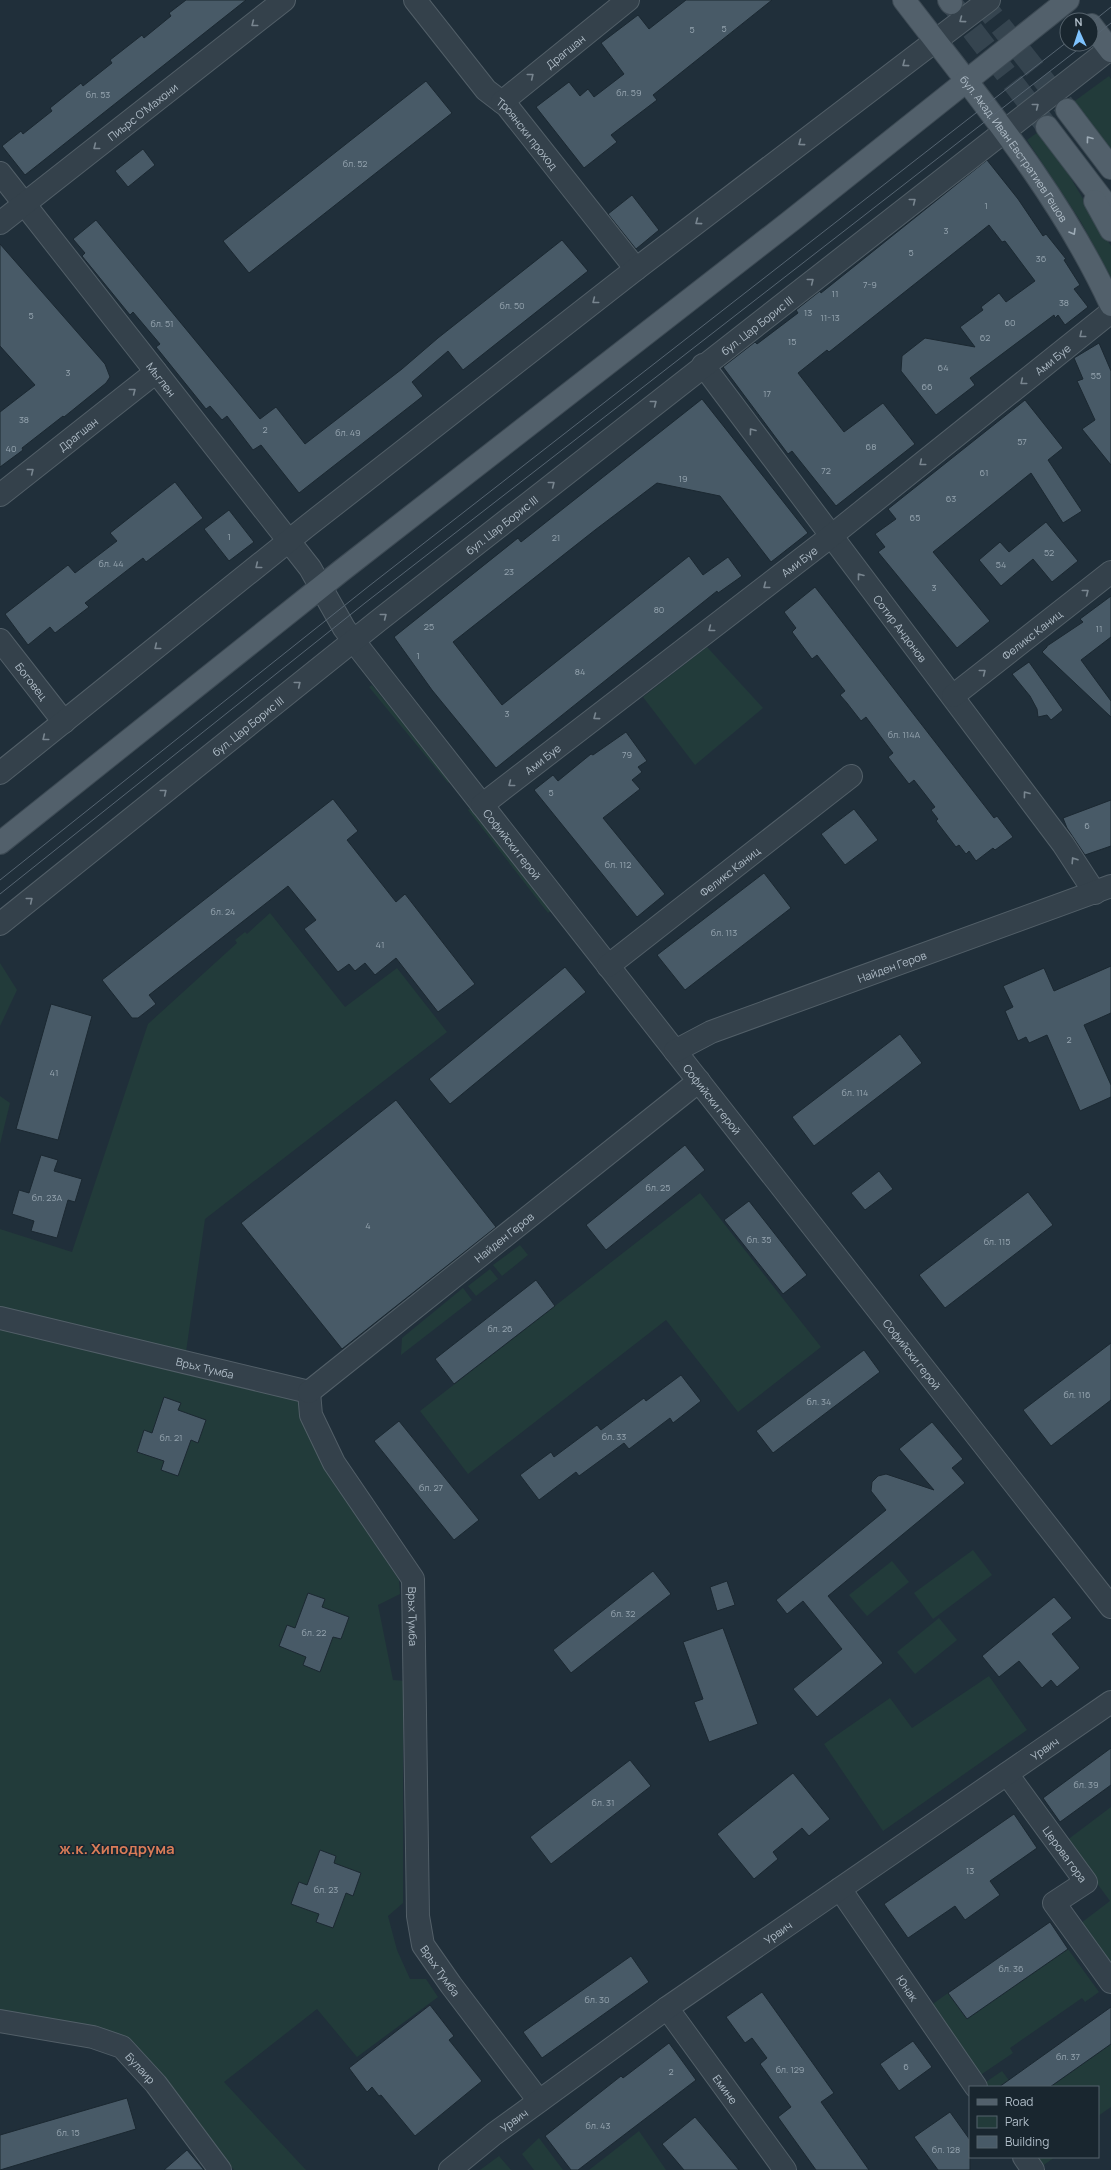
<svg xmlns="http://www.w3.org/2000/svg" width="1111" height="2170" font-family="Manrope,sans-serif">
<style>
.green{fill:#223b3a}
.building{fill:#485a67;stroke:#1b2831}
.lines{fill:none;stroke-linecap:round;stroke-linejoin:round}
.major-tunnel{stroke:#35444f;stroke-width:22;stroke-dasharray:22 11;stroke-linecap:butt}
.minor-casing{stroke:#525f68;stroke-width:24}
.major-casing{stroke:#3d4a54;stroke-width:24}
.minor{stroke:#34414b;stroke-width:22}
.major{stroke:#52606b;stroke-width:22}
.tram{stroke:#566572;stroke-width:1}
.oneway{stroke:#78858f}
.oneway2{stroke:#9caab5}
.labels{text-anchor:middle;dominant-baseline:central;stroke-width:3;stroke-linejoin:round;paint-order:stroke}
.number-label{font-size:9px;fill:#95a4af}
.street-label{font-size:11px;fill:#afbcc7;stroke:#19262f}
.district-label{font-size:15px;font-weight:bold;fill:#d97c58;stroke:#19262f}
</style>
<rect width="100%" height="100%" fill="#202f3a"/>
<g class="green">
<path d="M1109,76L1111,79V151L1072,103Z"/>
<path d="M1038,132L1063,165L1111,246V278L1081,222L1027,140Z"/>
<path d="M707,647L763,708L695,765L643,697Z"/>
<path d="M372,685L451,781L448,783L369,687Z"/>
<path d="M471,808L551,911L548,913L468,810Z"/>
<path d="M270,913L345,1007L397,968L447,1032L205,1219L183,1373L299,1400L325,1467L399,1580L400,1594L378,1605L393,1680L406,1681L403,1718V1903L388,1916L397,1950L410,1979H426L438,1997L357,2057L317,2009L224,2082L306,2170H234L127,2041L0,2011V1229L72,1252L148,1024L237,943L235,940L245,932L247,934Z"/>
<path d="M0,963L17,990L0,1026Z"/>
<path d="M0,1096L10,1103L0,1144Z"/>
<path d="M700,1193L821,1347L738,1412L666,1320L468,1474L420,1411Z"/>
<path d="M520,1245L528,1255L502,1276L493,1265Z"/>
<path d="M490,1269L498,1279L476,1296L468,1286Z"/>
<path d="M463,1288L472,1300L401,1355L402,1338Z"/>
<path d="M973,1550L992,1575L933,1619L914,1593Z"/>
<path d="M892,1561L909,1582L867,1616L849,1595Z"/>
<path d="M939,1618L957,1640L915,1674L897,1652Z"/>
<path d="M989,1676L1027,1730L883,1831L824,1744L890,1698L912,1728Z"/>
<path d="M1111,1807V1966L1081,1923L1110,1901L1066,1841Z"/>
<path d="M1068,1949L1099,1992L1085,2002L1082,1998L1010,2048L1013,2053L979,2076L930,2006L948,1993L967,2019Z"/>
<path d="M1111,2044V2107L1098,2116V2087H1050Z"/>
<path d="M1002,2071L1014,2087H985L983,2084Z"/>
<path d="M639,2131L666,2170H589Z"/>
<path d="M539,2138L563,2170H534L522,2154Z"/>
<path d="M499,2156L511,2170H480Z"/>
<path d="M1034,2157H1055L1041,2167Z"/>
</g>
<g class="building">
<path d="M186,0H246L25,175L2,146L21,131L23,134L52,111L50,108L81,83L83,86L112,63L110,60L142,35L144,38L171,16L169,13Z"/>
<path d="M686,0H772L653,95L657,100L611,135L617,142L584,168L536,107L569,82L580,96L588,89L594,97L624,74L601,43L638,15L649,29Z"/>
<path d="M426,81L452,113L249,273L223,241Z"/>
<path d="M143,149L155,165L128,187L115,171Z"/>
<path d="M987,160L1018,199L1043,236L1046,234L1066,259L1064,260L1080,285L1074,289L1088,307L1065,325L1058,315L1055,318L1054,315L970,378L975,385L936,415L901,371L902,356L925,338L975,347L960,327L983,310L981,307L999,293L1006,302L1035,281L1005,241L1002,242L989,225L863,325L829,352L827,350L798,373L844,432L883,403L915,444L836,506L792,451L788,454L723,367L755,342L757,344L798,313L796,310L820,291L821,293Z"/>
<path d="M632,195L659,230L636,249L608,214Z"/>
<path d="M96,220L260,419L276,407L305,444L402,369L438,338L562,240L588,271L463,370L448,351L412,382L423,396L299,493L261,445L253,450L227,416L222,420L210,406L206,409L156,347L160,344L133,312L130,315L82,256L85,253L73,239Z"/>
<path d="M0,244L105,364L110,377L106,383L64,417L63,416L22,448L23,450L0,467V412L35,385L0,346Z"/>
<path d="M1099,343L1111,371V465L1082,429L1095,420L1077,381L1083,379L1074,358Z"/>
<path d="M702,399L808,533L771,562L720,496L657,483L595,530L453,642L502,705L689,556L703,575L728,557L742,576L718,593L717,591L496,768L432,690L394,637L518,538L521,542Z"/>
<path d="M1025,400L1063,448L1048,460L1082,511L1063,523L1031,473L933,552L990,621L957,648L878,552L885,547L875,534L896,519L888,509Z"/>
<path d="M175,482L203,518L146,562L143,558L85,603L89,607L55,633L50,627L28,645L5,614L68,565L75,573L117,541L110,533Z"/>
<path d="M229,510L254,542L229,561L204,529Z"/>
<path d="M1046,522L1078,561L1052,582L1033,559L1001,586L979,560L1000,542L1009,552Z"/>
<path d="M815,587L994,818L997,816L1013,837L995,850L993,848L976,861L969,851L966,854L959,845L956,847L936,821L938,819L931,810L935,807L914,780L909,784L888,757L893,753L866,717L861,721L847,703L840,695L845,691L817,655L812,659L792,632L796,628L784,612Z"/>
<path d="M1111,596V637L1081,660L1111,701V717L1042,652L1047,647V646L1083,622L1080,619Z"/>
<path d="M1029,662L1063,710L1051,720L1047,715L1038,717L1037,709L1030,696L1012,674Z"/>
<path d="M626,732L647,761L638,767L642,772L632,780L640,789L603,818L665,894L637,917L534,790L553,775L558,781L591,754L593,755Z"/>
<path d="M333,799L358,831L347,840L396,902L405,894L475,984L438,1012L396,958L375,975L365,963L355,971L349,964L338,972L304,929L316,920L288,886L149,995L156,1004L138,1018H132L102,980Z"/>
<path d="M1111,800V846L1085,855L1067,828L1063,818Z"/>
<path d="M854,809L878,840L845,865L821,834Z"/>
<path d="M764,873L791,908L685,990L657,955Z"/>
<path d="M1111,966V1013L1084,1025L1111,1085V1097L1080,1111L1047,1035L1029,1043L1026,1037L1018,1041L1005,1011L1013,1007L1003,986L1044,968L1054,991Z"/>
<path d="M565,967L586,992L450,1104L429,1079Z"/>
<path d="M51,1004L92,1016L58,1140L16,1129Z"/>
<path d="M900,1034L922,1063L814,1146L792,1117Z"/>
<path d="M396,1100L496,1227L342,1349L241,1223Z"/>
<path d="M685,1145L705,1170L606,1250L586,1225Z"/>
<path d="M41,1155L58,1160L54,1171L82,1179L75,1202L68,1200L57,1238L31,1231L34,1221L12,1214L19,1190L29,1193Z"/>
<path d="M879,1171L893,1189L865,1210L851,1193Z"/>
<path d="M1028,1192L1053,1225L945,1308L919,1275Z"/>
<path d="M749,1201L807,1275L783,1294L724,1220Z"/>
<path d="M536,1280L555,1306L454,1384L435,1359Z"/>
<path d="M1111,1343V1400L1051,1446L1023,1410Z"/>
<path d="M864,1350L880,1372L773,1453L756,1431Z"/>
<path d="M681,1375L701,1401L673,1423L670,1418L629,1449L624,1443L579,1476L576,1472L539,1500L520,1475L551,1452L554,1457L597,1425L601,1430L644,1398L646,1401Z"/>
<path d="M164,1397L181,1403L178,1410L206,1420L198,1443L191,1440L178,1476L161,1470L164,1461L137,1452L144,1430L152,1433Z"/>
<path d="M399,1421L479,1520L454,1540L374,1441Z"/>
<path d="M932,1422L963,1459L952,1468L965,1483L828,1596L883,1663L817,1717L793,1689L842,1649L803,1601L787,1614L776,1600L886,1510L871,1491L872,1482L878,1476L886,1474L934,1490L899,1449Z"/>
<path d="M653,1571L671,1594L571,1673L553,1650Z"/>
<path d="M727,1581L735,1605L717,1611L710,1587Z"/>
<path d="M308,1593L325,1599L322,1607L349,1617L341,1639L333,1637L320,1672L303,1665L306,1657L279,1646L287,1625L295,1628Z"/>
<path d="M1054,1597L1072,1618L1052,1634L1080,1668L1057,1687L1051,1680L1042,1688L1019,1661L999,1677L982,1656Z"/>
<path d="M723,1628L758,1724L709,1742L694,1702L703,1699L683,1642Z"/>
<path d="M1111,1748V1785L1060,1822L1043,1798Z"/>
<path d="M630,1760L651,1786L551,1864L530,1837Z"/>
<path d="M793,1773L830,1819L809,1836L802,1828L773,1852L778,1859L754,1879L717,1834Z"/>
<path d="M1014,1814L1037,1848L990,1881L1000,1895L965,1920L955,1906L908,1938L884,1904Z"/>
<path d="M320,1850L336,1856L334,1863L361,1873L353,1896L346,1893L333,1928L316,1922L319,1914L291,1904L299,1882L307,1885Z"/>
<path d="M1050,1922L1068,1949L967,2019L948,1993Z"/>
<path d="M631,1956L649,1982L542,2058L523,2032Z"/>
<path d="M762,1992L834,2093L821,2102L869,2170H816L778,2117L791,2107L760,2064L767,2058L752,2038L745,2043L726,2017Z"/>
<path d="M430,2005L454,2036L449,2040L482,2081L415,2136L381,2095L379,2096L372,2087L367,2092L349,2068Z"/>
<path d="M1111,2007V2044L1050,2087H999Z"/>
<path d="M913,2041L932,2067L899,2091L880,2064Z"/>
<path d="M669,2043L696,2080L578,2170H571L545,2136L621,2076L623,2078Z"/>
<path d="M127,2098L136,2129L0,2170V2135Z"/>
<path d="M950,2112L970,2140V2170H938L914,2137Z"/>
<path d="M695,2117L721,2148L739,2170H684L662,2144Z"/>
<path d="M187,2150L204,2170H164Z"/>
</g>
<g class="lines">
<g class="major-tunnel">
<path d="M980,0L1065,107"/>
<path d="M952,4L1045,124"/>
</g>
<g class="minor-casing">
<g id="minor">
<path id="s1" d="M415,0L486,90L507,106L636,269"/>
<path id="s2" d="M502,102L628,0"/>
<path id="s3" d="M0,173L310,568L344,628L363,653L1111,1607"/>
<path id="s4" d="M0,223L284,0"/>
<path id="s5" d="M703,365L1063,844L1095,893"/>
<path id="s6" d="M0,495L156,372"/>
<path id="s7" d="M0,640L64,722"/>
<path id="s8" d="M953,696L1111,572"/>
<path d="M0,773L306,527L636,269L989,0"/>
<path id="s9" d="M482,805L830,537L1111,312"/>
<path id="s10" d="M0,924L378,621L1111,48"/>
<path id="s11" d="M608,966L851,776"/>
<path id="s12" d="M675,1051L711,1032L1111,886"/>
<path id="s13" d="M0,1318L309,1392"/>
<path id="s14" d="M309,1392L311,1415L334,1463L413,1579L418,1916L423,1945L451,1985L539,2101"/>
<path id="s15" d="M309,1392L699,1081"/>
<path id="s16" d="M1007,1774L1086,1882L1054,1903L1111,1982"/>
<path id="s17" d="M840,1889L976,2087"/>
<path id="s18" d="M667,2008L785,2170"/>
<path id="s19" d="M0,2021L93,2037L122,2047L156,2084L220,2170"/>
<path d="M1024,2157L1033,2170"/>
<path id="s20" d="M450,2170L494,2134L667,2008L1111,1702"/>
</g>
</g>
<g class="major-casing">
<g id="major">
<path id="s21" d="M904,0C979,98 1059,192 1111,305"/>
<path d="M949,0L951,3"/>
<path d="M1091,25L1111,51"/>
<path d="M1067,110L1111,168"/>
<path d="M1047,127L1111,211"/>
<path d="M1095,201L1111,230"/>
<path d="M0,843L341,571L792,220L1068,0"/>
</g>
</g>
<use href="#minor" class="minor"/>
<use href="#major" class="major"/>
<g class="tram">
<path d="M1091,23L1111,7"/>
<path d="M1091,39L1111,23"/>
<path d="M0,880L369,586L1067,42"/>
<path d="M0,894L365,603L1085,44"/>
</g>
</g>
<defs><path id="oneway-chevron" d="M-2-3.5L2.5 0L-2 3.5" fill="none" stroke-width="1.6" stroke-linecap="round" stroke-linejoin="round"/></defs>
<g class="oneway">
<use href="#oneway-chevron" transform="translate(962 20) rotate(143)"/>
<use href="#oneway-chevron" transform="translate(254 24) rotate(142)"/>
<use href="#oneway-chevron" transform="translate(905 64) rotate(143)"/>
<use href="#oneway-chevron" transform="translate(531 76) rotate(-39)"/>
<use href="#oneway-chevron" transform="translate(1036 106) rotate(-38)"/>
<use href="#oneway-chevron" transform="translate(801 143) rotate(143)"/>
<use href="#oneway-chevron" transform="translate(96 147) rotate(142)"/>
<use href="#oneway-chevron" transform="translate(913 201) rotate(-38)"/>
<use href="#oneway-chevron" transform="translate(698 222) rotate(143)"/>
<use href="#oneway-chevron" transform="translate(811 281) rotate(-38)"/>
<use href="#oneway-chevron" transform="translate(595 301) rotate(142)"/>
<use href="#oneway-chevron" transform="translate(1082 335) rotate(141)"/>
<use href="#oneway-chevron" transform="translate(1023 382) rotate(141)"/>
<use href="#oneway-chevron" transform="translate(133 391) rotate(-38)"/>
<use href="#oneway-chevron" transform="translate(654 403) rotate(-38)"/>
<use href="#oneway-chevron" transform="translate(752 431) rotate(-127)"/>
<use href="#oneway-chevron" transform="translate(922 463) rotate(141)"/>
<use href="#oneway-chevron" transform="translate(31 471) rotate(-38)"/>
<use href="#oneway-chevron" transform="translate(552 484) rotate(-38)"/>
<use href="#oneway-chevron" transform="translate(258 566) rotate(141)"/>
<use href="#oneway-chevron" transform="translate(860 576) rotate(-128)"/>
<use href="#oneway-chevron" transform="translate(766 586) rotate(142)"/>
<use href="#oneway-chevron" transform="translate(1086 592) rotate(-38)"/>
<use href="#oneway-chevron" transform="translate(384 616) rotate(-38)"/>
<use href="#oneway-chevron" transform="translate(711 629) rotate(142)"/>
<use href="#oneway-chevron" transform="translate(157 647) rotate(141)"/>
<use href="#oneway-chevron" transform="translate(983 672) rotate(-38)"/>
<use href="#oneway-chevron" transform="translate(298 684) rotate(-39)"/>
<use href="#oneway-chevron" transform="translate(596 717) rotate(143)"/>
<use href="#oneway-chevron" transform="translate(45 738) rotate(141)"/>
<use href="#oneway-chevron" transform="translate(511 784) rotate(142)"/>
<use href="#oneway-chevron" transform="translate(164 792) rotate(-39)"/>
<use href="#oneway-chevron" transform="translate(1026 794) rotate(-127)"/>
<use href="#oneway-chevron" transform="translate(1074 860) rotate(-123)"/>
<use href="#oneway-chevron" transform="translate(30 900) rotate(-39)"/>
</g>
<g class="oneway2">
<use href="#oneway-chevron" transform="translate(1089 139) rotate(-127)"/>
<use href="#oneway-chevron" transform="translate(1073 232) rotate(60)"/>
</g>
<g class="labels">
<g class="number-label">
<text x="724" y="28">5</text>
<text x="692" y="29">5</text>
<text x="629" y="92">бл. 59</text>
<text x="98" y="94">бл. 53</text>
<text x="355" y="163">бл. 52</text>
<text x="986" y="205">1</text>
<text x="946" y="230">3</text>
<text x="911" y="252">5</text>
<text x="1041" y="258">36</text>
<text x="870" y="284">7-9</text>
<text x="835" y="293">11</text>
<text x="1064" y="302">38</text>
<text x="512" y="305">бл. 50</text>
<text x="808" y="312">13</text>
<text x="31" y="315">5</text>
<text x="830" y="317">11-13</text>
<text x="1010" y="322">60</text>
<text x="162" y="323">бл. 51</text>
<text x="985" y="337">62</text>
<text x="792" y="341">15</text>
<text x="943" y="367">64</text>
<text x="68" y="372">3</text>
<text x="1096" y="375">55</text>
<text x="927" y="386">66</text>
<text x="767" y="393">17</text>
<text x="24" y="419">38</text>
<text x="265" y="429">2</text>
<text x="348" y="432">бл. 49</text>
<text x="1022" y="441">57</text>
<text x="871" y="446">68</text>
<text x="11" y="448">40</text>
<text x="826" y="470">72</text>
<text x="984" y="472">61</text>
<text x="683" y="478">19</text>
<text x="951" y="498">63</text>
<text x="915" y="517">65</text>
<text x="229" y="536">1</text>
<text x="556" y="537">21</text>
<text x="1049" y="552">52</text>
<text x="111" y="563">бл. 44</text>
<text x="1001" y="564">54</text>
<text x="509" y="571">23</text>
<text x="934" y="587">3</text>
<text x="659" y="609">80</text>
<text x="429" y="626">25</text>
<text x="1099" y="628">11</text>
<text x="418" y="655">1</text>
<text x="580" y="671">84</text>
<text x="507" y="713">3</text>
<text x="904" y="734">бл. 114А</text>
<text x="627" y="754">79</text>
<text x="551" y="792">5</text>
<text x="1087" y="825">6</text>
<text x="618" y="864">бл. 112</text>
<text x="223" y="911">бл. 24</text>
<text x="724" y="932">бл. 113</text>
<text x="380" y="944">41</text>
<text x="1069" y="1039">2</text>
<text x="54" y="1072">41</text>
<text x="855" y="1092">бл. 114</text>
<text x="658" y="1187">бл. 25</text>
<text x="47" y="1197">бл. 23А</text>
<text x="368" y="1225">4</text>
<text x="759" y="1239">бл. 35</text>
<text x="997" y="1241">бл. 115</text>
<text x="500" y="1328">бл. 26</text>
<text x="1077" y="1394">бл. 116</text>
<text x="819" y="1401">бл. 34</text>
<text x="614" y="1436">бл. 33</text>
<text x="171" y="1437">бл. 21</text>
<text x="431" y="1487">бл. 27</text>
<text x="623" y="1613">бл. 32</text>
<text x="314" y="1632">бл. 22</text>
<text x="1086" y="1784">бл. 39</text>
<text x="603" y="1802">бл. 31</text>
<text x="970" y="1870">13</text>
<text x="326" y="1889">бл. 23</text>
<text x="1011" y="1968">бл. 36</text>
<text x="597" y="1999">бл. 30</text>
<text x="1068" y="2056">бл. 37</text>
<text x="906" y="2066">6</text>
<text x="790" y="2069">бл. 129</text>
<text x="671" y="2071">2</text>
<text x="598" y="2125">бл. 43</text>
<text x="68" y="2132">бл. 15</text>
<text x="946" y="2149">бл. 128</text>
</g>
<g class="street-label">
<text stroke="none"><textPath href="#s2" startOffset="81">Драгшан</textPath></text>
<text stroke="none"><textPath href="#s4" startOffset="181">Пиърс О'Махони</textPath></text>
<text stroke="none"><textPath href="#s1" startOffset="175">Троянски проход</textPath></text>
<text stroke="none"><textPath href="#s21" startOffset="185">бул. Акад. Иван Евстратиев Гешов</textPath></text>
<text stroke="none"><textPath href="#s10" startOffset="965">бул. Цар Борис III</textPath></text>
<text stroke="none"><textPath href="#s9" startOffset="724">Ами Буе</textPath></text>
<text stroke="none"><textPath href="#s3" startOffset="262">Мъглен</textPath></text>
<text stroke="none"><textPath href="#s6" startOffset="99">Драгшан</textPath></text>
<text stroke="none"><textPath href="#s10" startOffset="641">бул. Цар Борис III</textPath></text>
<text stroke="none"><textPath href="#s9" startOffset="400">Ами Буе</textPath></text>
<text stroke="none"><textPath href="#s5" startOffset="329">Сотир Андонов</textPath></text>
<text stroke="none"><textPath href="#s8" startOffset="100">Феликс Каниц</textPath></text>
<text stroke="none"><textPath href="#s7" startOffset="52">Боговец</textPath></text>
<text stroke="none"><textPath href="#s10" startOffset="317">бул. Цар Борис III</textPath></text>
<text stroke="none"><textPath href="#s9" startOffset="76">Ами Буе</textPath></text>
<text stroke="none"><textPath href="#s3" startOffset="845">Софийски герой</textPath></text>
<text stroke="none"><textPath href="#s11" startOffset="154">Феликс Каниц</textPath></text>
<text stroke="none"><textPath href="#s12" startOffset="233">Найден Геров</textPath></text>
<text stroke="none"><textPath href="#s3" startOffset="1169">Софийски герой</textPath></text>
<text stroke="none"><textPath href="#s15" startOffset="249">Найден Геров</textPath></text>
<text stroke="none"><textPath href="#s3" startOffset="1493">Софийски герой</textPath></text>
<text stroke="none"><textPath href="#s13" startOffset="211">Връх Тумба</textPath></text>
<text stroke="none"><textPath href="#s14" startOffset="254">Връх Тумба</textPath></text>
<text stroke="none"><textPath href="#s20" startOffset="729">Урвич</textPath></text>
<text stroke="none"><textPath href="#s16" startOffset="99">Церова гора</textPath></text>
<text stroke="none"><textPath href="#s20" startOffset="405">Урвич</textPath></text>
<text stroke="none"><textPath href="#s14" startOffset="614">Връх Тумба</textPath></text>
<text stroke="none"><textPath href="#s17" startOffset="120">Юнак</textPath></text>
<text stroke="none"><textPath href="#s19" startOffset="153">Булаир</textPath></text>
<text stroke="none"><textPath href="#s18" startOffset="100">Емине</textPath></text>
<text stroke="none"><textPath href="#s20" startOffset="81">Урвич</textPath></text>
</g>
<g class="district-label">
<text x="117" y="1848">ж.к. Хиподрума</text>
</g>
</g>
<rect x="969" y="2086" width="130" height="72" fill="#19262f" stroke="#55626c"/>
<rect x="977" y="2099" width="20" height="6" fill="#52606b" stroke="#55626c"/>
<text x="1005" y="2106" font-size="12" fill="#afbcc7">Road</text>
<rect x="977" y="2116" width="20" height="12" fill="#223b3a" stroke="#55626c"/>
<text x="1005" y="2126" font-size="12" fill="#afbcc7">Park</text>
<rect x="977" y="2136" width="20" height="12" fill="#485a67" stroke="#55626c"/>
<text x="1005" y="2146" font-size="12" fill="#afbcc7">Building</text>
<g transform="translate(1079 32) rotate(357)"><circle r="19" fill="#19262f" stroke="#55626c"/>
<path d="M0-3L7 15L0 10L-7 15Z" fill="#7ec2fd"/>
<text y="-6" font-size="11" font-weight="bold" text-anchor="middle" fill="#afbcc7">N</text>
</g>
</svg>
